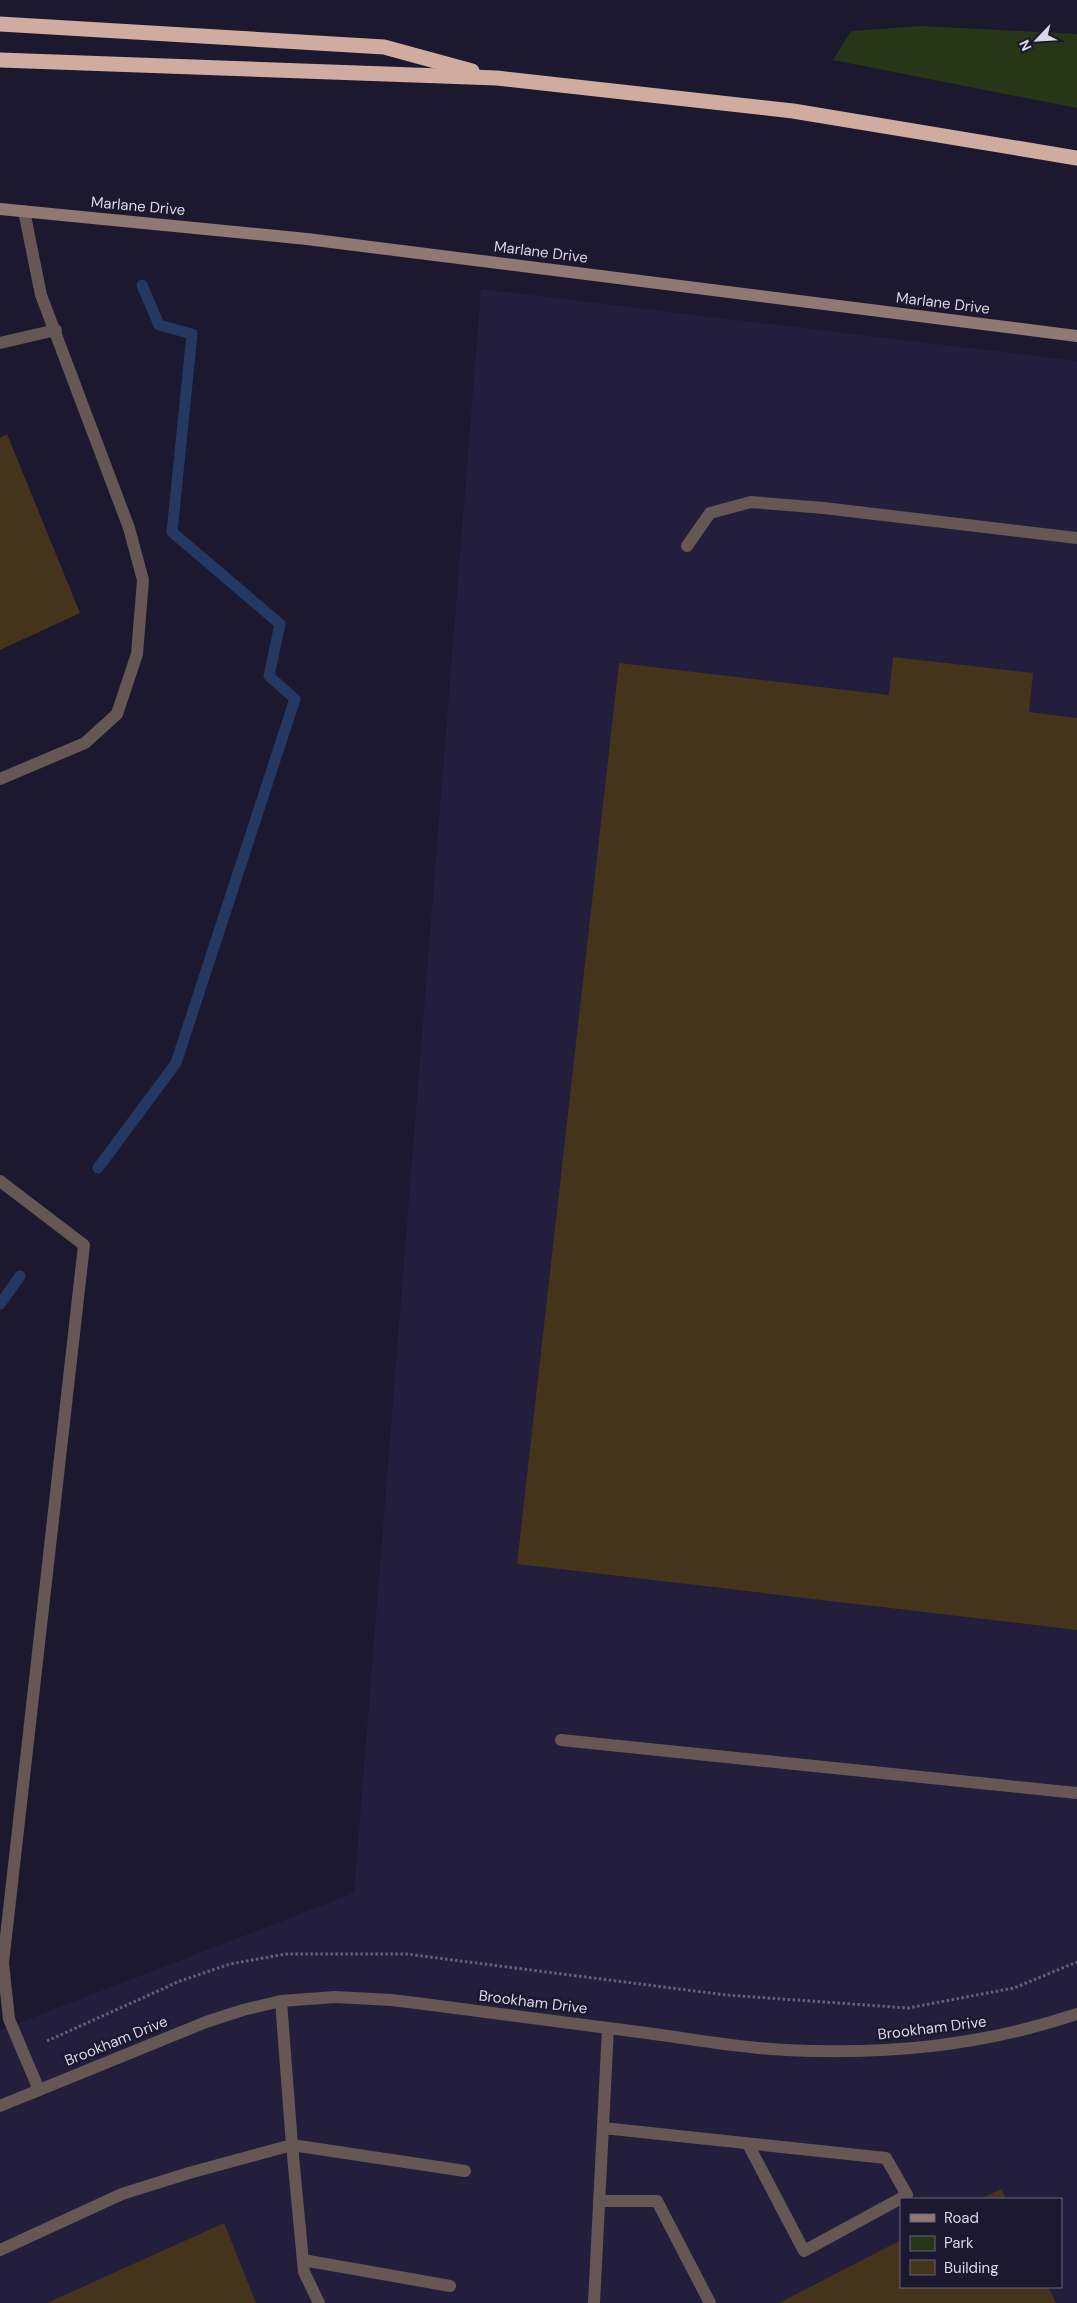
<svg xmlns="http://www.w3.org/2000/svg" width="1077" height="2303" font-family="'DM Sans',sans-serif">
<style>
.built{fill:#221e3b;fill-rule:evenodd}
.green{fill:#273616}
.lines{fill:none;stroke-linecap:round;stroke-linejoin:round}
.stream{stroke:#253861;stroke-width:11}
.building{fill:#45341c}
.path{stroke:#636175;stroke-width:3;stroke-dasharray:2.5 2.5;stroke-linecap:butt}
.lane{stroke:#655753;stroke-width:12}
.street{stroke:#655753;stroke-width:12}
.secondary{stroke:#907972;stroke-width:12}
.highway{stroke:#cfaba0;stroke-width:15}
.labels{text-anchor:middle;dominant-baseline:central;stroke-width:5;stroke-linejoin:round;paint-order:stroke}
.street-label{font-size:15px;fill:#d9d8e8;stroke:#1b182f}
</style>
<rect width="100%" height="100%" fill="#1b182f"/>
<path class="built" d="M481,289L1077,361V2303H0V2030L354,1893ZM901,2199H1061V2287H901Z"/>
<path class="green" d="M921,26L1077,34V108L833,60L851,31Z"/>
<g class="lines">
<g class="stream">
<path d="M98,1168L176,1063L295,699L269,676L280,624L172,532L192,334L159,325L142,285"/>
<path d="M0,1304L20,1276"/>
</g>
</g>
<g class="building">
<path d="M7,434L80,613L0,650V438Z"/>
<path d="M893,657L1033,673L1029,712L1077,718V1630L517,1564L619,663L889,695Z"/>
<path d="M1001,2189L1006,2199H980Z"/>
<path d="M224,2223L256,2303H47Z"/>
<path d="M901,2240V2287H1048L1056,2303H779Z"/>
</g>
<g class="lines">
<path class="path" d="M47,2041L180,1981L230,1964L286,1954H406L726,1995L908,2008L1014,1988L1077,1962"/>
<g class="lane">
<path d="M0,343L56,330"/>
<path d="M687,546L710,513L751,502L824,508L1077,538"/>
<path d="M0,779L85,743L117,714L137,654L143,580L129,528L41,295L24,211"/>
<path d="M0,1181L84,1245L3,1963L9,2019L39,2090"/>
<path d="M561,1740L1077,1793"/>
<path d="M603,2128L886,2158L907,2195L804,2251L748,2144"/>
<path d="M599,2201H657L710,2303"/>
<path d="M0,2250L122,2194L189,2173L292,2145L281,2001"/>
<path d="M303,2260L450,2286"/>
<path d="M319,2303L304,2272L292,2145L465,2171"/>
<path d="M594,2303L608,2028"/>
</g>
<path class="street" d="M0,2106L206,2022L243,2010L281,2001L335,1997L391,2000C474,2010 557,2021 639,2032C688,2038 737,2048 786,2050C887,2055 981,2046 1077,2014"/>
<path class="secondary" d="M0,209L307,239L1077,336"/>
<g class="highway">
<path d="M0,24L384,47L472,71"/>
<path d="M0,60L497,78L793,111L1077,158"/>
</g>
</g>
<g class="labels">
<g class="street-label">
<text transform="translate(138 206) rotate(5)">Marlane Drive</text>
<text transform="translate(541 252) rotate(7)">Marlane Drive</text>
<text transform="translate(943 303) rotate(7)">Marlane Drive</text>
<text transform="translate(533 2002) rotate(7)">Brookham Drive</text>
<text transform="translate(932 2028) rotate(-7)">Brookham Drive</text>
<text transform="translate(116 2041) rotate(-22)">Brookham Drive</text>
</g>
</g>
<rect x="900" y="2198" width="162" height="90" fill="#1b182f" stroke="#676579"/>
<rect x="910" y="2214" width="25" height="8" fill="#907972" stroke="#676579"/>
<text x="944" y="2223" font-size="15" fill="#d9d8e8">Road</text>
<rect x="910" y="2236" width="25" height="15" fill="#273616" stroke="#676579"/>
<text x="944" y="2248" font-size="15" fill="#d9d8e8">Park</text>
<rect x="910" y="2260" width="25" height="15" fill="#45341c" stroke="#676579"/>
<text x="944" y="2273" font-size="15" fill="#d9d8e8">Building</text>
<g transform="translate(1037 40) rotate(245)" stroke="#1b182f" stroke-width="4" paint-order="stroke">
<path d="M0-4L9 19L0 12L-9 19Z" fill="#d9d8e8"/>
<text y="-8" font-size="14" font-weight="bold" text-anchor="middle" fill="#d9d8e8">N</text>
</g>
</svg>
